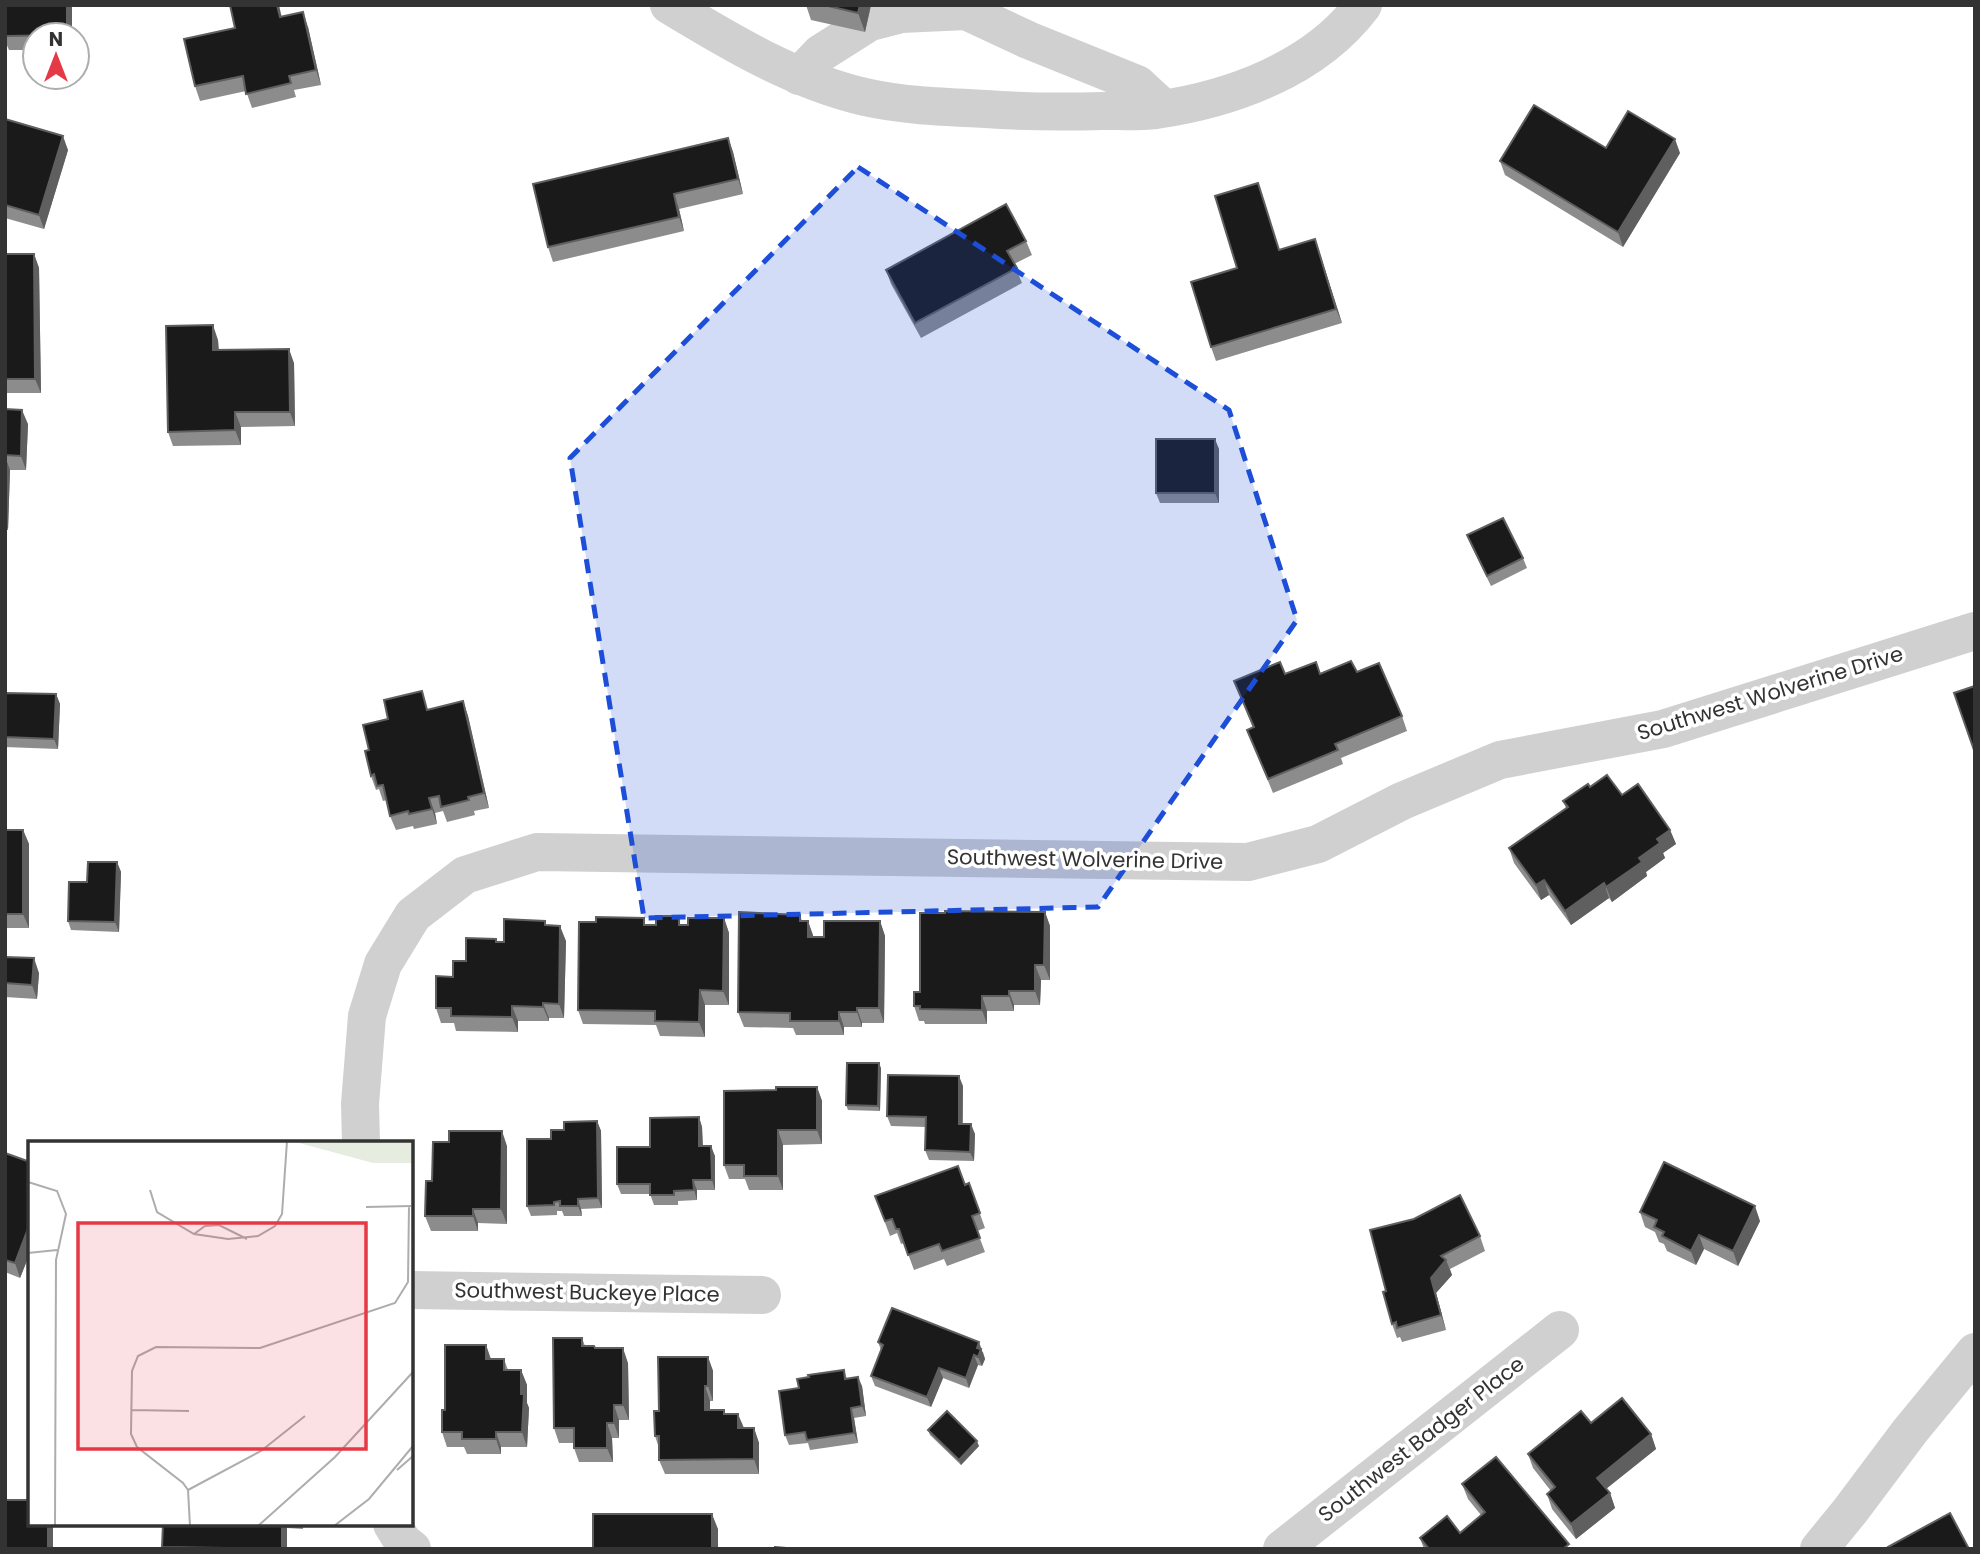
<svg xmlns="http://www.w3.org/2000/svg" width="1980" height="1554" font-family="Poppins,sans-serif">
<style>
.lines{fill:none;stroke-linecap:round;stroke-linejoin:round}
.minor{stroke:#d0d0d0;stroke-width:38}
.wall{fill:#8c8c8c}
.shaded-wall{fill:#5f5f5f}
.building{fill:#1a1a1a;stroke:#5f5f5f;stroke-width:2}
.marked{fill:#1d4ed8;fill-opacity:0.2;stroke:#1d4ed8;stroke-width:5;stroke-dasharray:14 9;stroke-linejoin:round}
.labels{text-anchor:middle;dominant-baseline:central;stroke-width:7;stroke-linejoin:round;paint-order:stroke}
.street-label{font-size:21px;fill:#333;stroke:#fff}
.inset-road{fill:none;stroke:#adadad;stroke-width:2}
.view{fill:#e63946;fill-opacity:0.15;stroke:#e63946;stroke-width:3.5}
.inset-edge{fill:none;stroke:#333;stroke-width:3.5}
</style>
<rect width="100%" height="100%" fill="#fff"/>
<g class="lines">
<g class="minor">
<path d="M669,5C730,42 795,81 865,97C905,106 946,107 986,109C1025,112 1064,112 1103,111C1120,111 1138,112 1156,110C1232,99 1315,69 1363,5"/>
<path d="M799,76L821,53L870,22L901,14L966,11L1028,40L1137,84L1163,108"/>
<path d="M361,1143L360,1104L367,1016L383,964L413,915L465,875L537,852L1248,862L1318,844L1402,801L1500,760L1663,729L1975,631"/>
<path d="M411,1290L762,1295"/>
<path d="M392,1524L403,1542L412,1549"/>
<path d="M1282,1549L1560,1330"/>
<path d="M1819,1549L1850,1511L1910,1431L1975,1352"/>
</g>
</g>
<g class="wall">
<path d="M5,5H72V35H35V50H9L5,41Z"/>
<path d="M806,5H871L865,32L811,20Z"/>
<path d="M282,17L308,27L321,85L294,90L296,97L252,108L246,91L200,101L195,86Z"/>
<path d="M5,119L68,150L44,229L5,218Z"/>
<path d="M728,138L733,152L743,194L679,209L684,231L553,262L548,247Z"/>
<path d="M1606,148L1680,153L1623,247L1505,175L1500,161Z"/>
<path d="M1258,183L1279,250L1315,239L1342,323L1216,361L1211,347L1237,268Z"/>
<path d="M1026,241L1032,255L1014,264L1022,283L921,338L891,284L886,270Z"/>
<path d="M5,254H34L39,268L41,393H5Z"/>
<path d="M218,340L219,350L294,363L295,426L241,427V445L173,446L168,432Z"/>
<path d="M5,409L28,424L26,470H10L8,530H5Z"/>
<path d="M1219,449V503H1160L1156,493Z"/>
<path d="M1467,535L1523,558L1527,568L1491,586L1471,545Z"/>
<path d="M1357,672L1402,716L1407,731L1341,758L1343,764L1273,793L1247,730L1253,728L1234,681Z"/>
<path d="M5,693L56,694L60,704L58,749L5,747Z"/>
<path d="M463,701L468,716L489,808L474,811L475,815L447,822L443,811L435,813L437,824L414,829L413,826L396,830L390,816L387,800L383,801L379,789L376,790L371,776L369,750L429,709Z"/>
<path d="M1590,787L1622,795L1670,830L1676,844L1663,853L1665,858L1646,872L1647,876L1612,902L1609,898L1571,925L1549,895L1541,900L1514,863L1509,848L1566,808L1563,801Z"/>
<path d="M5,830H23L29,844V928H5Z"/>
<path d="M117,862L121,872L119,932L71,930L68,921L87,882Z"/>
<path d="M1045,912L1050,926V980H1041L1040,1005H1014V1011H987V1024H925L924,1021H919L914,1006L920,992Z"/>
<path d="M800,915L802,921H808L813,937H824L880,921L885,936L884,1023H862V1027H844V1035H796L793,1028L744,1027L738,1012Z"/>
<path d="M724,918L729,933V1005H705V1037L660,1036L656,1025L583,1024L578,1010L647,925H688Z"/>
<path d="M545,921L546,925L566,941L564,1018H549V1021H518V1032L456,1031L454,1023H441L436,1008L453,977L466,961L496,939L497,942H504Z"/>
<path d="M5,957L39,973L37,999L5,997Z"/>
<path d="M881,1068L880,1111L848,1110L846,1105Z"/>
<path d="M963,1086V1124L975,1134L974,1161L929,1160L925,1150L926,1127L891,1126L887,1116Z"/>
<path d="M817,1087L822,1101V1144L783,1145V1190H749L745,1179H729L724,1165L776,1090Z"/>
<path d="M699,1117L702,1127L703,1146L715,1156V1190H697V1200L678,1201V1205H654L650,1194H621L617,1184L650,1147Z"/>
<path d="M597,1121L601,1131L602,1208L581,1209L582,1216H564L562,1211H557V1215L531,1216L527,1206L551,1139L564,1130Z"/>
<path d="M507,1146V1224L478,1223V1231H431L425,1216L432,1181Z"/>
<path d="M5,1153L30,1162V1253L20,1278L5,1272Z"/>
<path d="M969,1183L985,1228L977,1231L985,1252L947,1266L944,1259L914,1270L904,1243L901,1244L897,1233L890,1236L875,1196Z"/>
<path d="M1640,1212L1760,1221L1738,1266L1704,1249L1696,1265L1667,1251L1664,1244L1659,1242L1655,1232L1645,1227Z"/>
<path d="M1414,1219L1480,1236L1485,1251L1450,1269L1452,1275L1436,1293L1446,1330L1402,1342L1400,1337L1397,1338L1392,1324L1386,1291Z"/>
<path d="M582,1338L585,1346L595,1348L628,1363L629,1420H619V1438H612L613,1462H579L574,1448V1443H559L554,1428Z"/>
<path d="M878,1342L983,1352L985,1359L982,1366L978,1365L969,1388L943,1378L931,1407L875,1386L871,1376L881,1350Z"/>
<path d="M486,1345L491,1359H504L508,1370H521L527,1385V1403L529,1408L527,1447H501V1454H467L464,1447H447L442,1432L445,1410Z"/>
<path d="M708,1357L713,1371V1401H710V1410H724L725,1414L744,1428H754L759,1443V1474H665L659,1460V1448L655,1436Z"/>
<path d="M844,1370L847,1379L862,1386L866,1416L854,1418L858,1443L810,1450L808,1443L789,1445L785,1435L799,1388Z"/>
<path d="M1591,1423L1651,1434L1656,1449L1606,1489L1610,1493L1615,1508L1576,1539L1552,1509L1547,1494L1551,1491L1533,1468L1528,1454Z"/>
<path d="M928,1430L979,1446L961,1465L930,1435Z"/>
<path d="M1462,1484L1571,1549H1424L1420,1538L1460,1533L1481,1515L1468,1499Z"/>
<path d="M163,1524H303V1529L287,1528V1549H163Z"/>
</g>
<g class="shaded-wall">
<rect x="67" y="5" width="5" height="30"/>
<path d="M277,5H279L285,32L280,17Z"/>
<path d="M860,5H871L865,32L858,13Z"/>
<path d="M303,12L308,27L321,85L316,70Z"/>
<path d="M63,136L68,150L44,229L39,215Z"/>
<path d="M728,138L733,152L743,194L738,179Z"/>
<path d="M1675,139L1680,153L1623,247L1618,232Z"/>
<path d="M674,194L679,209L684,231L679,217Z"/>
<path d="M1315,239L1320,254L1342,323L1336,309Z"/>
<path d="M34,254L39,268L41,393L35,379Z"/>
<path d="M213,325L218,340L219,364L213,350Z"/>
<path d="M289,349L294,363L295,426L290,412Z"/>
<path d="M22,410L28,424L26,470L21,456Z"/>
<path d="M235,412L241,427V445L235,430Z"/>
<path d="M1215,439L1219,449V503L1215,493Z"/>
<path d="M5,456L10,470L8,530L5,522Z"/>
<path d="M56,694L60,704L58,749L54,739Z"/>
<path d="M463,701L468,716L489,808L484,793Z"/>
<path d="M429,798L435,813L437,824L432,809Z"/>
<path d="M23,830L29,844V928L23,914Z"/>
<path d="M1670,830L1676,844L1663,853L1665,858L1646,872L1647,876L1612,902L1606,887L1639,858L1657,839Z"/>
<path d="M117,862L121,872L119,932L115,922Z"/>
<path d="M1544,880L1549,895L1541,900L1536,885Z"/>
<path d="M1604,883L1609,898L1571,925L1565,911Z"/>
<path d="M1045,912L1050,926V980L1044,965Z"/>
<path d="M724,918L729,933V1005L723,991Z"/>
<path d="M808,921L813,935V951L808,937Z"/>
<path d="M880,921L885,936L884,1023L879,1008Z"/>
<path d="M560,926L566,941L564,1018L559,1004Z"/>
<path d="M34,958L39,973L37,999L32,985Z"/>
<path d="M1035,965L1041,980L1040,1005L1035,991Z"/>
<path d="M700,990L705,1005V1037L699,1022Z"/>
<path d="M1009,991L1014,1005V1011L1009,996Z"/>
<path d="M982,996L987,1011V1024L982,1010Z"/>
<path d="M543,1003L549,1018V1021L543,1007Z"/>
<path d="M512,1006L518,1021V1032L512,1017Z"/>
<path d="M857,1008L862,1023V1027L857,1012Z"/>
<path d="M839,1012L844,1027V1035L839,1021Z"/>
<path d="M879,1063L881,1068L880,1111L878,1106Z"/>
<path d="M959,1076L963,1086L962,1134L959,1124Z"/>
<path d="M817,1087L822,1101V1144L817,1130Z"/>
<path d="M699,1117L702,1127L703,1156L699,1146Z"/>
<path d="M597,1121L601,1131L602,1208L598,1198Z"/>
<path d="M971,1124L975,1134L974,1161L970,1152Z"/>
<path d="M778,1130L783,1145V1190L778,1176Z"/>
<path d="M502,1131L507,1146V1224L501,1209Z"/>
<path d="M711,1146L715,1156V1190L712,1180Z"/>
<path d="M693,1180L697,1190V1200L694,1190Z"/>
<path d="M578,1199L581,1209L582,1216L578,1206Z"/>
<path d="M1755,1206L1760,1221L1738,1266L1733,1251Z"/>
<path d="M473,1209L478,1223V1231L473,1216Z"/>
<path d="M29,1226L30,1253L20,1278L15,1263Z"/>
<path d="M1699,1235L1704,1249L1696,1265L1691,1251Z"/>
<path d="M1446,1260L1452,1275L1436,1293L1446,1330L1441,1315L1431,1278Z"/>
<path d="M979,1342L985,1359L982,1366L978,1357L977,1348Z"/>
<path d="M486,1345L491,1360L486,1359Z"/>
<path d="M623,1348L628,1363L629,1420L623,1405Z"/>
<path d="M974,1355L978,1365L969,1388L966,1378Z"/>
<path d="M708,1357L713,1371V1401L708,1386Z"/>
<path d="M939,1368L943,1378L931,1407L927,1397Z"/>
<path d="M521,1370L527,1385V1403L529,1408L527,1447L522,1432Z"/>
<path d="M858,1377L862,1386L866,1416L862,1406Z"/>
<path d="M705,1386L710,1401V1424L705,1410Z"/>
<path d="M614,1405L619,1420V1438L614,1423Z"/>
<path d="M851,1408L854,1418L858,1443L854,1433Z"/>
<path d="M738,1414L744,1428H738Z"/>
<path d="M607,1423L612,1438L613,1462L607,1448Z"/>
<path d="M754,1428L759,1443V1474L754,1459Z"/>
<path d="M496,1432L501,1447V1454L496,1439Z"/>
<path d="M1651,1434L1656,1449L1602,1492L1597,1478Z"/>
<path d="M977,1441L979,1446L961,1465L959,1460Z"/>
<path d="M1610,1493L1615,1508L1576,1539L1571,1524Z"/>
<path d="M712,1514L718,1529V1549H712Z"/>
<rect x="48" y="1524" width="5" height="25"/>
<path d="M282,1524H286L287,1528V1549H282Z"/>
</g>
<g class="building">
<path d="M5,5H67V35L5,36Z"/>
<path d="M230,5H277L280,17L303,12L316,70L289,76L291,83L246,94L243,76L195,86L184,39L235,28Z"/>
<path d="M824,5H860L858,13Z"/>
<path d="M1534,105L1606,148L1628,111L1675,139L1618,232L1500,161Z"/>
<path d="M5,119L63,136L39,215L5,205Z"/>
<path d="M728,138L738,179L674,194L679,217L548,247L533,184Z"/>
<path d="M1258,183L1279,250L1315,239L1336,309L1211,347L1191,282L1237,268L1215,196Z"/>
<path d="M1006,204L1026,241L1007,251L1017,268L915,323L886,270Z"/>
<path d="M5,254H34L35,379H5Z"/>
<path d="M213,325V350L289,349L290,412H235V430L168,432L166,326Z"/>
<path d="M5,409L22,410L21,456L5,455Z"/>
<rect x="1156" y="439" width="59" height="54"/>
<path d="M1503,518L1523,558L1487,576L1467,535Z"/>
<path d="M1351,661L1357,672L1379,663L1402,716L1335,744L1338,750L1268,779L1247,730L1254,727L1234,681L1280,662L1285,674L1316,662L1320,674Z"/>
<path d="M1975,686V753L1954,693Z"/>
<path d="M422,691L427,710L463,701L484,793L468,797L469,800L441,807L439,796L429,798L432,809L409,814L408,811L390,816L383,785L377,786L374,774L371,776L365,751L369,750L363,725L388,719L384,700Z"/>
<path d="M5,693L56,694L54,739L5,737Z"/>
<path d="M1607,775L1622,795L1638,784L1670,830L1657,839L1660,843L1639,858L1642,862L1606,887L1604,883L1565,911L1544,880L1536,885L1509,848L1568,807L1563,801L1588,784L1590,787Z"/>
<rect x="5" y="830" width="18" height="84"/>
<path d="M88,862H117L115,922L68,921L69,882H87Z"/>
<path d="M945,911L1045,912L1044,965H1035V991H1009V996H982V1010L920,1009V1006H914V992H920V913H945Z"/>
<path d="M739,912L800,915V921H808V937H824V921H880L879,1008H857V1012H839V1021H790V1013L738,1012Z"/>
<path d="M656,916H679V925H688V918H724L723,991L700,990L699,1022L655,1021V1011L578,1010L579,922H596V917L644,918V925H656Z"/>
<path d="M504,919L545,921V925L560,926L559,1004L543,1003V1007L512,1006V1017L451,1016V1008H436V976L453,977V961H466V938L496,939V942H504Z"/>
<path d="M5,957L34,958L32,985L5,983Z"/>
<path d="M847,1063H879L878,1106L846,1105Z"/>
<path d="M888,1075L959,1076V1124H971L970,1152L925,1150L926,1117L887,1116Z"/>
<path d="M776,1087H817V1130H778V1176H744V1165H724V1091L776,1090Z"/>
<path d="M699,1117V1146H711L712,1180H693L694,1190L674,1191V1195H650V1184H617V1147H650V1118Z"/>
<path d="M597,1121L598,1198L578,1199V1206H560V1201L554,1202V1205L527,1206V1139H551V1130H564V1122Z"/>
<path d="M449,1131H502L501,1209H473V1216H425L426,1181H432L433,1142H449Z"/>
<path d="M5,1153L30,1162V1227L29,1226L15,1263L5,1260Z"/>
<path d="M1664,1162L1755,1206L1733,1251L1699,1235L1691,1251L1662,1236L1664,1232L1654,1227L1657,1220L1640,1212Z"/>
<path d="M958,1166L965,1185L969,1183L980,1213L972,1216L980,1238L942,1251L939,1244L908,1255L899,1229H896L892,1219L885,1221L875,1196Z"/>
<path d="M1460,1195L1480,1236L1441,1256L1446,1260L1431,1278L1441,1315L1397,1328L1396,1322L1392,1324L1383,1292L1386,1291L1370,1230L1414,1219Z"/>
<path d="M892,1308L979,1342L977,1348L981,1349L978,1357L974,1355L966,1378L939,1368L927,1397L871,1376L883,1345L878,1342Z"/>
<path d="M553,1338H582V1346H594L595,1348H623V1405H614V1423H607V1448H574V1428H554Z"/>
<path d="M445,1345H486V1359H504V1370H521V1394H524L522,1432H496V1439H462V1432H442V1410H445Z"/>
<path d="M658,1357H708V1386H705V1410H724V1414H738V1428H754V1459L659,1460V1436H655L654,1411H659Z"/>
<path d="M844,1370L845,1379L858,1377L862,1406L851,1408L854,1433L807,1440L805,1432L785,1435L779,1391L799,1388L797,1379L809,1377L808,1375Z"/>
<path d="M1622,1398L1651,1434L1597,1478L1610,1493L1571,1524L1547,1494L1555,1487L1528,1454L1581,1411L1591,1423Z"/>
<path d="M947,1411L977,1441L959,1460L928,1430Z"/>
<path d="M1496,1457L1569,1544L1563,1549H1429L1420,1538L1447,1516L1460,1533L1485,1512L1462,1484Z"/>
<path d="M5,1500H30V1524H48V1549H5Z"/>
<path d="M1950,1513L1969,1549H1889L1888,1547Z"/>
<rect x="593" y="1514" width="119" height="35"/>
<path d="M163,1524H282V1549L162,1547Z"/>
<path d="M775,1547L798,1549H775Z"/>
</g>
<path class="marked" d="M858,167L1229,410L1297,620L1098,907L644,918L570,458Z"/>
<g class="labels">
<g class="street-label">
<text transform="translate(1770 693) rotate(-17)">Southwest Wolverine Drive</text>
<text transform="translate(1085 859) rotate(1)">Southwest Wolverine Drive</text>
<text transform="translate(587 1292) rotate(1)">Southwest Buckeye Place</text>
<text transform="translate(1421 1439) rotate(-38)">Southwest Badger Place</text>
</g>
</g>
<g transform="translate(28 1141)">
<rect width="385" height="385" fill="#fff"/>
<path d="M264,0H385V22H345Z" fill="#e6ecdf"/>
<path class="inset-road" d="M336,0H381M0,41L29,50L38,73L28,119L27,385M122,49L129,71L166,93L200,98L230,95L247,85L254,73L259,0M338,66L383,65M166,93L177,85L191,84L219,98M0,112L29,109M103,269L161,270M369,329L385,315M160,349L233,310L277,275M162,385L160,349L155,342L109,306L103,293L104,230L110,215L128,206L232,207L367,162L380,141L381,65M230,385L307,316L385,231M306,385L341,358L385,305"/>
<path class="view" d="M50,82H338V308H50Z"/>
<rect width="385" height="385" class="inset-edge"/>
</g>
<rect width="1980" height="1554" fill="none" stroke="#333333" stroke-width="14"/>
<g transform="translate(56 56)"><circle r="33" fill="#ffffff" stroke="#adadad" stroke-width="2"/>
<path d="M0-5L12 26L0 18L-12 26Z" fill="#e63946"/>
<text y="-10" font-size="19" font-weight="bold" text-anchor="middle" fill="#333333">N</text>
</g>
</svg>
